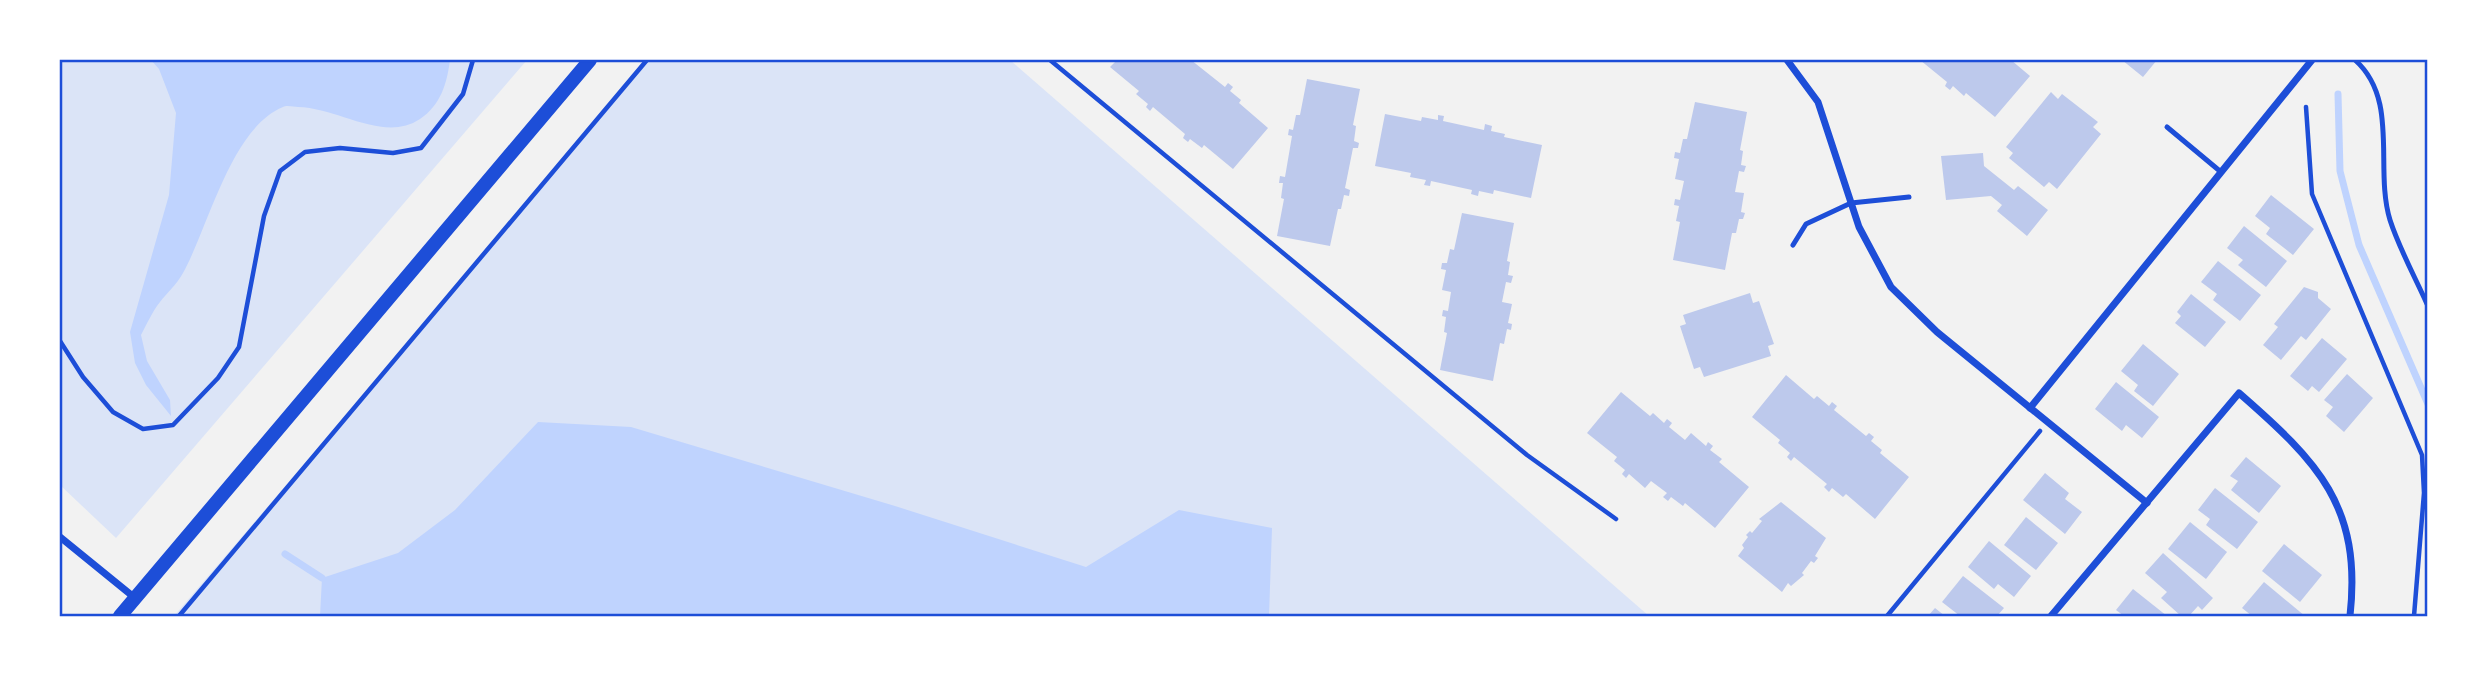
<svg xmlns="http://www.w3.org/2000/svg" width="2487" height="676" font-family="Mulish,sans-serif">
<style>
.green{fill:#dbe4f7}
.water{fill:#bfd3fe}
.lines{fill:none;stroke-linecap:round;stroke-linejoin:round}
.stream{stroke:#bfd3fe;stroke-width:7}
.building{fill:#bdc9ec}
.path{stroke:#1d4ed8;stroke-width:4.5}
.service{stroke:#1d4ed8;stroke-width:5}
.minor{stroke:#1d4ed8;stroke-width:7}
.secondary{stroke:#1d4ed8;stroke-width:14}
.neatline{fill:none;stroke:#1d4ed8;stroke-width:2.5}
</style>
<rect width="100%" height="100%" fill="#f2f2f2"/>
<g class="green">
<path d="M60,60H527L116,538L60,485Z"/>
<path d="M650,60H1010L1649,616H174Z"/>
</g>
<g class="water">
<path d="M151,60H450C447,83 441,105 420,119C384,143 339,108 298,107C294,107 287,105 283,107C231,128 208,228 183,273C177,284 167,293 160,302C152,312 147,324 141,335L147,361L170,400L171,416L146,385L135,363L130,332L169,195L176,113L159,69Z"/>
<path d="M538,422L631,427L895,506L1086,567L1179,510L1272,528L1269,616H320L322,578L398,553L455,510Z"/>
</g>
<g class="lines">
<g class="stream">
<path d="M2338,94L2340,171L2359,245L2428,404"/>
<path d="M285,554L322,578"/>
</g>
</g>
<g class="building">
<path d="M1117,60H1191L1225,87L1228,83L1233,87L1230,91L1241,100L1239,103L1268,128L1233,169L1204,145L1202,148L1190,139L1188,142L1183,138L1185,134L1153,107L1150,111L1146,107L1148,104L1136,94L1139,91L1110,67Z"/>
<path d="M1920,60H2011L2030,76L1995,117L1966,93L1964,96L1953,86L1950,90L1945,86L1947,82Z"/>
<path d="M2122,60H2157L2143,77Z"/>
<path d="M1307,79L1360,89L1353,125L1356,126L1354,141L1359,143L1358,148H1353L1345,188L1350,190L1349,196L1344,195L1341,209H1338L1330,246L1277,236L1284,199L1281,198L1283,183H1279L1280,176L1285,177L1292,136L1288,135L1289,129L1293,130L1296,115H1300Z"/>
<path d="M2051,92L2058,99L2062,94L2098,122L2093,127L2101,134L2057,189L2049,182L2044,187L2009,158L2013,153L2006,147Z"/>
<path d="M1695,102L1747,112L1740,150L1743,151L1741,165L1746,166L1744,172L1739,171L1735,192L1744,193L1741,212L1745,213L1743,219H1739L1736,233H1732L1725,270L1673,260L1680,222L1676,221L1679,206L1674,205L1675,199L1680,200L1684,181L1675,179L1679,159L1674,158L1675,152L1680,153L1683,139H1687Z"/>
<path d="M1385,114L1421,121L1422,117L1438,120V115L1444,116L1443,121L1484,130L1485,124L1492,126L1491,131L1505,134L1504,137L1542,145L1531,198L1494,190L1493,194L1479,191L1478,196L1471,194L1472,190L1431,181L1430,186L1424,185L1426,180L1410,177L1411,173L1375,166Z"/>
<path d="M1983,153L1984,166L2014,190L2018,186L2048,210L2027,236L1997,211L2002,205L1991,196L1946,200L1941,156Z"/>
<path d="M2271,195L2314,229L2293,255L2266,234L2270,228L2255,216Z"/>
<path d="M1462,213L1514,223L1507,261L1510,262L1508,275L1513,276L1511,283L1506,282L1502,302L1512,304L1508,323L1512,324L1511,330L1507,329L1504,344L1500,343L1493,381L1440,370L1447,333L1444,332L1446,317L1442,316L1443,310L1448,311L1451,292L1442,290L1446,270L1441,269L1442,263H1447L1450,249L1454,250Z"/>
<path d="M2244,226L2287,261L2266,287L2238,265L2243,260L2227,248Z"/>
<path d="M2218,261L2261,295L2240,321L2213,300L2217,294L2201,282Z"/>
<path d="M2304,287L2318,292V298L2331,309L2306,340L2301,336L2281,360L2263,345L2278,327L2274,324Z"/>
<path d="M1750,293L1753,303L1759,301L1774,344L1768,346L1771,356L1704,377L1700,367L1694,369L1680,326L1686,324L1683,315Z"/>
<path d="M2191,294L2226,322L2205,347L2175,323L2181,316L2177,312Z"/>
<path d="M2322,338L2347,359L2319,392L2312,386L2308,391L2290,376Z"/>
<path d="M2143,344L2179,374L2153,406L2134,391L2138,385L2121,371Z"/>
<path d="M2347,374L2373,398L2344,432L2326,416L2333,407L2324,400Z"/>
<path d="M1786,375L1814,399L1817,396L1829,406L1832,402L1837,406L1834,410L1866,436L1869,433L1874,437L1871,441L1882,450L1880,453L1909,477L1875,519L1846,494L1843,497L1832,488L1829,492L1824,487L1827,484L1794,457L1791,461L1787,457L1790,453L1778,443L1780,440L1752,417Z"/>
<path d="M2116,382L2159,417L2142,438L2126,425L2122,431L2095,409Z"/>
<path d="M1621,392L1650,416L1653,413L1664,423L1667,419L1672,423L1669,427L1685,440L1691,433L1706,446L1708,442L1713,446L1710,450L1722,459L1719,462L1749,487L1715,528L1685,503L1683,506L1671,497L1668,501L1663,497L1667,493L1651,481L1645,488L1629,474L1626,478L1622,474L1625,470L1614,461L1617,457L1587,433Z"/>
<path d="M2246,457L2281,486L2259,513L2231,490L2238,481L2230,476Z"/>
<path d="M2045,473L2069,493L2065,499L2082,512L2065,534L2023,500Z"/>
<path d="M2215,488L2258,522L2237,549L2206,525L2210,519L2198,510Z"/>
<path d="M1781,502L1826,538L1815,556L1818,558L1814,563L1811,561L1802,573L1804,575L1791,586L1788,583L1782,592L1738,556L1744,548L1742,545L1748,537L1746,535L1750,531L1752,533L1762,521L1759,519Z"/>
<path d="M2026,517L2058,543L2036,570L2004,545Z"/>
<path d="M2190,522L2227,552L2206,579L2168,549Z"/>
<path d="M1989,541L2031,576L2014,597L1998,584L1994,589L1968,567Z"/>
<path d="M2284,544L2322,575L2300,602L2262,571Z"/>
<path d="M2163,553L2213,598L2202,610L2198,606L2189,616H2181L2161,598L2167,592L2145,573Z"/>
<path d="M1963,576L2004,608L1997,616H1960L1942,602Z"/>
<path d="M2264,582L2305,616H2252L2242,608Z"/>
<path d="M2133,589L2167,616H2124L2116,610Z"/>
<path d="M1935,608L1945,616H1928Z"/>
</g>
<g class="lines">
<g class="path">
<path d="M1050,60L1527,455L1616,519"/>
<path d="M2306,107L2312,194L2422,455L2424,493L2414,616"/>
<path d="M60,341L83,377L113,412L143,429L173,425L218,378L239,347L264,216L280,171L305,152L340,148L393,153L421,148L463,94L473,60"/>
<path d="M179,616L647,60"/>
<path d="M1887,616L2040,431"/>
</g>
<g class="service">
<path d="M2355,60C2400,100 2374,168 2390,220C2399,248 2415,277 2427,304"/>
<path d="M2167,127L2221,172"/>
<path d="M1793,245L1806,224L1851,203L1909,197"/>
</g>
<g class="minor">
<path d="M1787,60L1818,102L1859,227L1891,287L1937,332L2147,503"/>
<path d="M2030,408L2312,60"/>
<path d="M60,537L135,598"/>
<path d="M2051,616L2239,393C2318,462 2362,506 2350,616"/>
</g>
<path class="secondary" d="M120,616L590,60"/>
</g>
<rect width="2487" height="676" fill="none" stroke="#ffffff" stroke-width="122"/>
<rect x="61" y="61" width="2365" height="554" class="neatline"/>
</svg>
